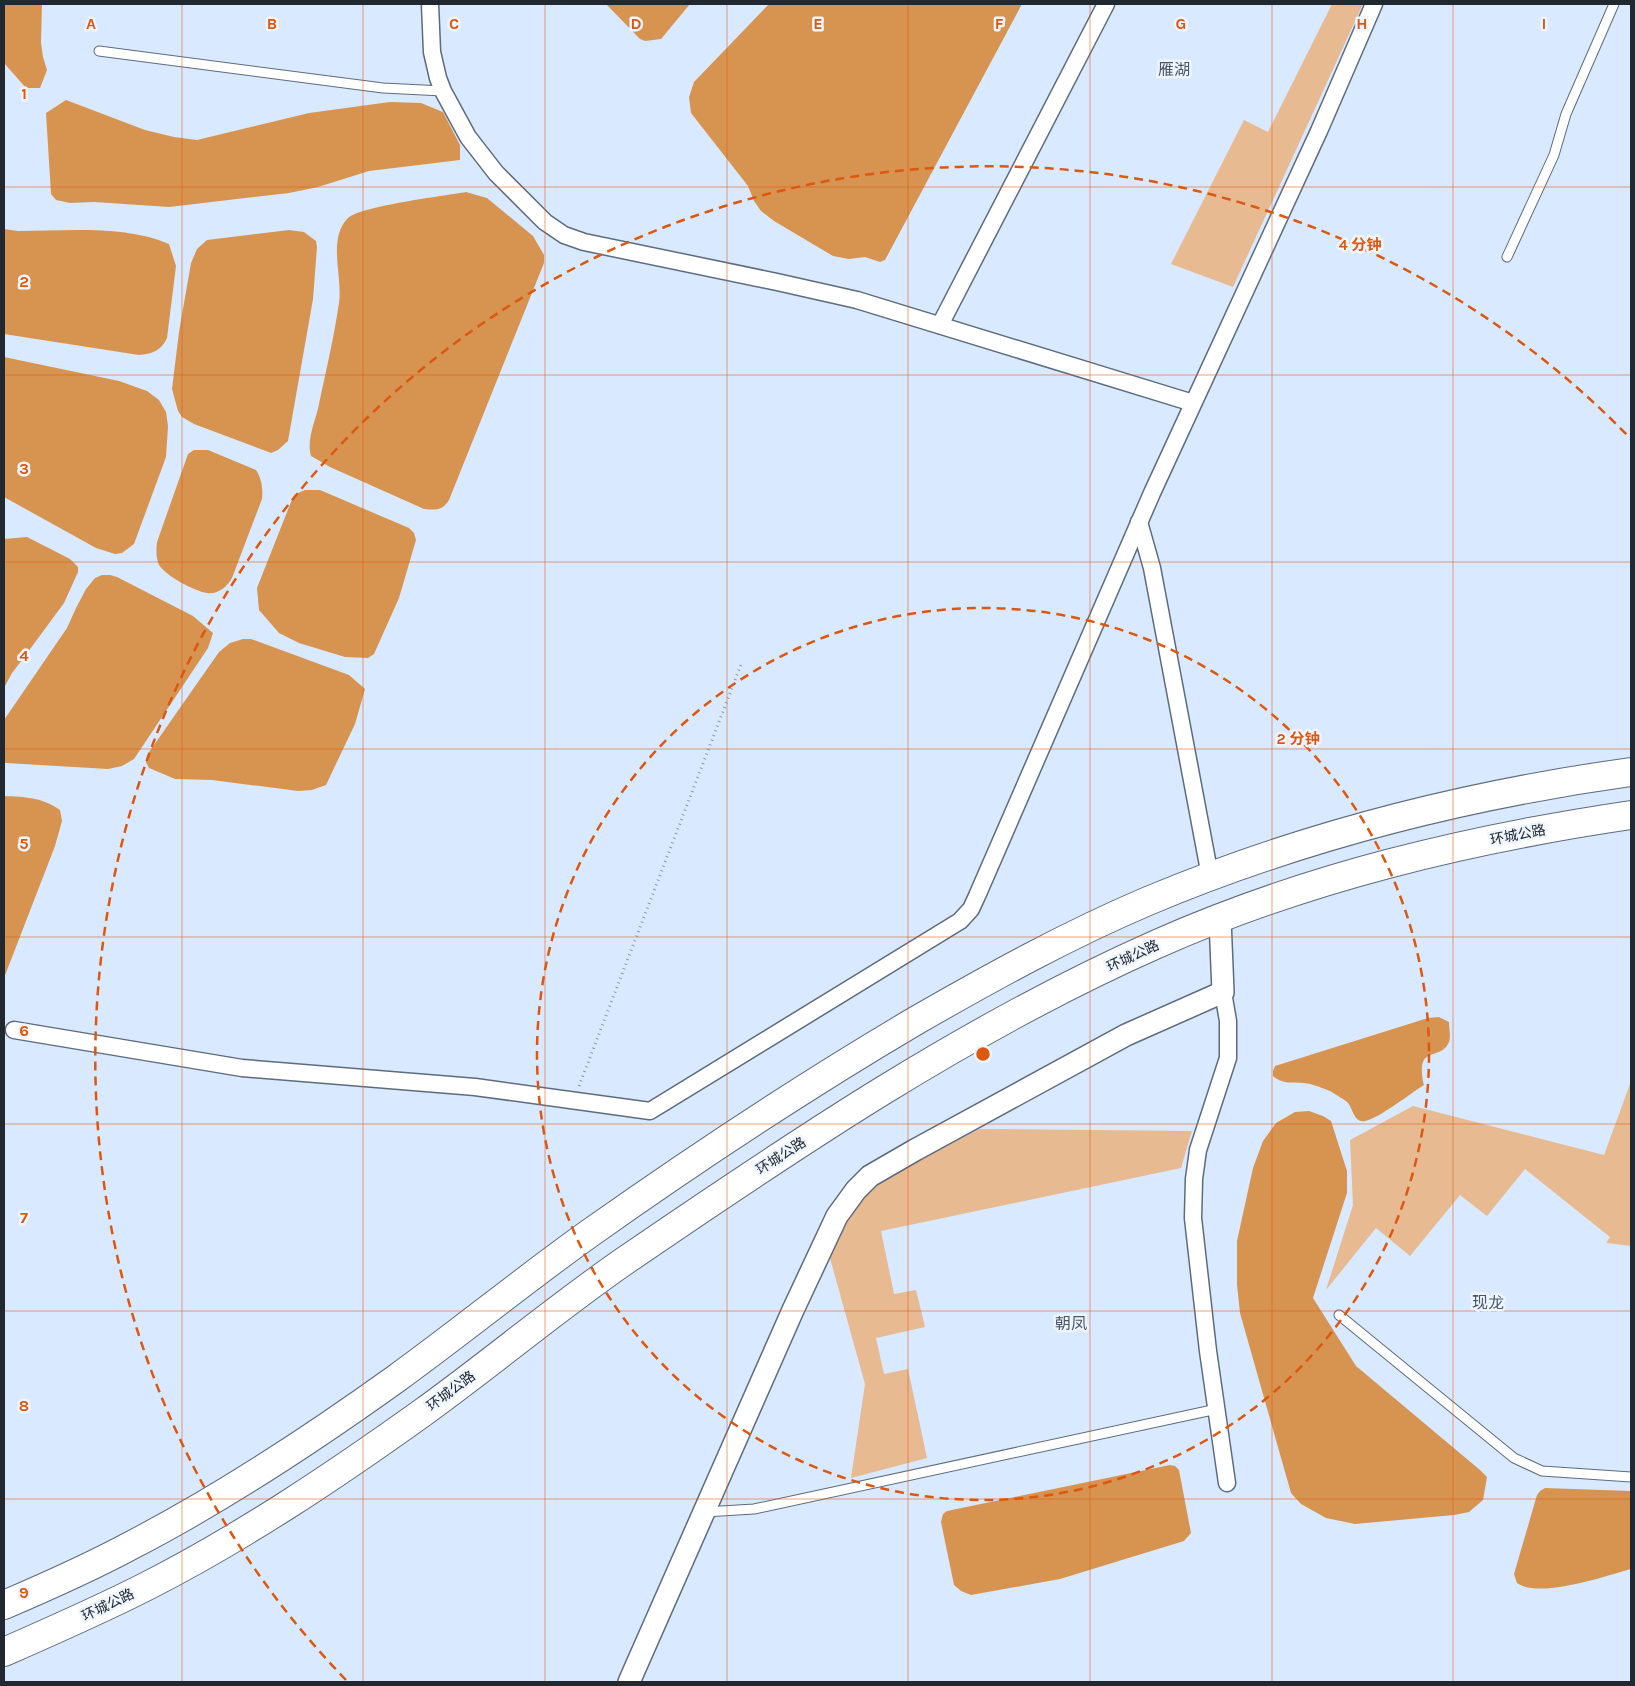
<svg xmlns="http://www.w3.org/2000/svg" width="1635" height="1686" font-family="Karla,'Noto Sans SC',sans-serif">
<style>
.green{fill:#e7ba92}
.water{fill:#d79451}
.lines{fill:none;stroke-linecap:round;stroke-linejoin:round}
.service-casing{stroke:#5d6b7e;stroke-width:11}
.minor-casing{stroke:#5d6b7e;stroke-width:19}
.tertiary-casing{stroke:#5d6b7e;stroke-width:24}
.trunk-casing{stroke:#5d6b7e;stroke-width:30}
.path{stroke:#8e9aaa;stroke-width:3;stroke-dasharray:1 4;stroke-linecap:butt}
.service{stroke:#fff;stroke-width:9}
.minor{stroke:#fff;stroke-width:16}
.tertiary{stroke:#fff;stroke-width:21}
.trunk{stroke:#fff;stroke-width:28}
.grid{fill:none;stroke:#de570e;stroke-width:1;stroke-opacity:0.55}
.ring{fill:none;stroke:#de570e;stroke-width:2.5;stroke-dasharray:9 6}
.labels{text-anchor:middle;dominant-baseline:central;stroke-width:5;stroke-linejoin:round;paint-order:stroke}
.street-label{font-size:14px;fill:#222830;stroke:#eff5fe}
.quarter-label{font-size:16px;fill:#485668;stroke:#eff5fe}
.grid-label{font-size:16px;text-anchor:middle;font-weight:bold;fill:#de570e;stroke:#eff5fe;stroke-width:5;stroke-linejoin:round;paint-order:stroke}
.centre{fill:#de570e;stroke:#eff5fe;stroke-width:2.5}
.ring-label{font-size:15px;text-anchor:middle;font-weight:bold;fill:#de570e;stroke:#eff5fe;stroke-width:5;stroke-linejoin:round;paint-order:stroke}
</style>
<rect width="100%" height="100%" fill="#d9e9ff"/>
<g class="green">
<path d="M1332,4H1363L1233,287L1171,264L1244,120L1268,132Z"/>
<path d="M1630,1084L1631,1246L1606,1243L1610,1237L1525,1169L1487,1216L1460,1195L1410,1256L1376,1228L1326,1290L1353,1205L1350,1140L1413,1106L1604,1155Z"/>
<path d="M979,1129L1192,1131L1181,1168L881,1231L894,1294L916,1290L925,1327L876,1338L884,1374L908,1369L927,1458L851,1478L865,1384L828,1251L839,1227L873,1184Z"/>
</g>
<g class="water">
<path d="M4,4H42L41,43L43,57L47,70L40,88H26L4,63Z"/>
<path d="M606,4H690L661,39L645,41L640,39Z"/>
<path d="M769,4H1022L885,260L880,262L865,257L849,259L833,256L774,221L761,211L754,201L748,186L691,113L689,97L694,82Z"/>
<path d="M66,100L145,130L174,137L197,140L309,113L390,102L421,103L443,112L460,145V160L369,171L318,187L289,193L169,207L94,202L70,203L56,200L51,194L46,113Z"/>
<path d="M466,192L487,198L533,236L544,255V263L449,500C442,511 436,510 424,509L330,467L311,456C306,439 316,420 319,404C326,371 334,337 339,303C343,277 327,239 348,218C361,206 444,196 466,192Z"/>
<path d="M4,229L18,231C66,231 125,225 169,244L176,266L167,338C161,351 152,354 139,355L4,334Z"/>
<path d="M289,230L304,232L316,241L317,247L313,299L288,441L278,450L271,453L194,424L182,417L178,411L172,389L179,332L191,263L197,249L207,240Z"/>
<path d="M4,357L119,381L147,391L159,400L166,412L168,426L166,457L134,544L122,553L115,554L96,548L4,497Z"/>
<path d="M194,450H208L256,470C262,479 263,489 262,499L232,578C227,587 217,595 207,593C194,591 166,576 159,565C156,559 156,549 157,542L188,454Z"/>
<path d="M305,490H320L409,528L414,533L416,540L399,598L374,654L368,658L345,657L299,643L279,633L259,610L257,588L293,497L298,493Z"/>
<path d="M27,537L70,559L78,567V572L64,603L22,660L12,673L4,688V539Z"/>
<path d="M102,575H110L117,577L193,616L213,633L208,648L134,759L122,766L108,769L6,763L4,762V720L67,628L76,608L86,589L95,578Z"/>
<path d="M243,639H251L349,675L365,689L355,724L326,785L312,790L298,791L212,780L175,779L149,768L146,762L147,755L219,652L230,643Z"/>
<path d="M4,796C24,797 42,797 60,810L62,821L55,846L4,978Z"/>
<path d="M1439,1017L1449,1022C1449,1028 1451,1037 1449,1042C1440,1063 1415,1042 1424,1085C1411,1093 1378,1119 1365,1121C1354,1123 1353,1109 1348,1103C1344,1099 1336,1095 1332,1092C1326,1089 1317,1086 1310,1084C1297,1081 1284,1086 1273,1076V1071L1275,1066L1428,1018Z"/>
<path d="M1309,1111L1323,1116L1331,1121L1347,1171V1193L1313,1298L1356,1366L1480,1470L1487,1477L1483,1500L1469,1512L1454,1515L1355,1524L1326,1518L1301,1504L1291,1493L1240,1313L1237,1285V1241L1253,1168L1263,1141L1276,1123L1295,1112Z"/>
<path d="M1170,1465L1175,1466L1179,1470L1191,1533L1184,1541L1060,1579L971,1595L961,1591L954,1585L941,1522L943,1514L947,1511Z"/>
<path d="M1545,1488L1631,1491V1569C1606,1576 1539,1599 1517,1583L1514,1574L1537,1495L1540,1491Z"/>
</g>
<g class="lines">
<g class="service-casing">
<g id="service">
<path d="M99,51L383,88L443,91"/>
<path d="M1507,257L1554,155L1566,114L1614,4"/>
<path d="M1339,1315L1514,1458L1542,1471L1631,1477"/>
<path d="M705,1512L754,1509L1217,1409"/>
</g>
</g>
<g class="minor-casing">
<g id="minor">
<path d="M430,4L432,52L438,78L443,91L468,137L496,173L545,222L564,235L584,242L777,282L857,300L1193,403"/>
<path d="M940,325L1106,4"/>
<path d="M1139,522L1152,568L1210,876"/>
<path d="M1223,992L1228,1021V1058L1198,1150L1194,1179L1193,1218L1208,1351L1227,1483"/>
<path d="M14,1030L242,1068L475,1087L650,1111L960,921L971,909L977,896L1152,493L1319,131L1374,4"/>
</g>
</g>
<g class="tertiary-casing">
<path id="tertiary" d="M629,1682L793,1310L837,1216L856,1190L870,1176L915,1150L1126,1035L1223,992L1220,919"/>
</g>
<g class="trunk-casing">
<g id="trunk">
<path d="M4,1605C46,1587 89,1568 130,1546C223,1498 312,1439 397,1378C462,1331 524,1280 590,1233C696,1158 805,1086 917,1020C992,977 1068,935 1148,901C1303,836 1465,795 1631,772"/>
<path d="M4,1652C52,1631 100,1610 147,1586C243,1537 334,1476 422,1413C490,1364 554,1310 623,1262C794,1145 967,1028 1157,944C1308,877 1469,839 1631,815"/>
</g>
</g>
<path class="path" d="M579,1086L742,662"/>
<use href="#service" class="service"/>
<use href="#minor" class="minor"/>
<use href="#tertiary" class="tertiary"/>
<use href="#trunk" class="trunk"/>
</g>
<path class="grid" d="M182,4V1682M363,4V1682M545,4V1682M727,4V1682M908,4V1682M1090,4V1682M1272,4V1682M1453,4V1682M4,187H1631M4,375H1631M4,562H1631M4,749H1631M4,937H1631M4,1124H1631M4,1311H1631M4,1499H1631"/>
<g class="ring">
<circle cx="983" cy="1054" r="446"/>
<path d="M346 1680A893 893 0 1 1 1631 439"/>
</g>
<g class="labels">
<g class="street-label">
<text transform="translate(1518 835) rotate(-11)">环城公路</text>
<text transform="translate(1133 956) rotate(-25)">环城公路</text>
<text transform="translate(781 1156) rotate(-33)">环城公路</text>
<text transform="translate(451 1391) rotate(-37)">环城公路</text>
<text transform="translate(108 1605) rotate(-26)">环城公路</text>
</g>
<g class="quarter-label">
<text x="1174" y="69">雁湖</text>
<text x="1488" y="1302">现龙</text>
<text x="1071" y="1323">朝凤</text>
</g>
</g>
<g class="grid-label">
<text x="91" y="29">A</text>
<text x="272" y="29">B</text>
<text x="454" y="29">C</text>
<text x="636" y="29">D</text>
<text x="818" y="29">E</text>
<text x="999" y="29">F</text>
<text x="1181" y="29">G</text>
<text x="1362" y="29">H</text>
<text x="1544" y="29">I</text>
<text x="24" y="99">1</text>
<text x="24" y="287">2</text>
<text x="24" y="474">3</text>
<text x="24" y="661">4</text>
<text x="24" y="849">5</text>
<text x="24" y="1036">6</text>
<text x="24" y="1223">7</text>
<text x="24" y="1411">8</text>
<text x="24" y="1598">9</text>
</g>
<circle cx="983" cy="1054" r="8" class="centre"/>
<g class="ring-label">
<text x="1360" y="250">4 分钟</text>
<text x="1298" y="744">2 分钟</text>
</g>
<rect width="1635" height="1686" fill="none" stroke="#222830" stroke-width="10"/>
</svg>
